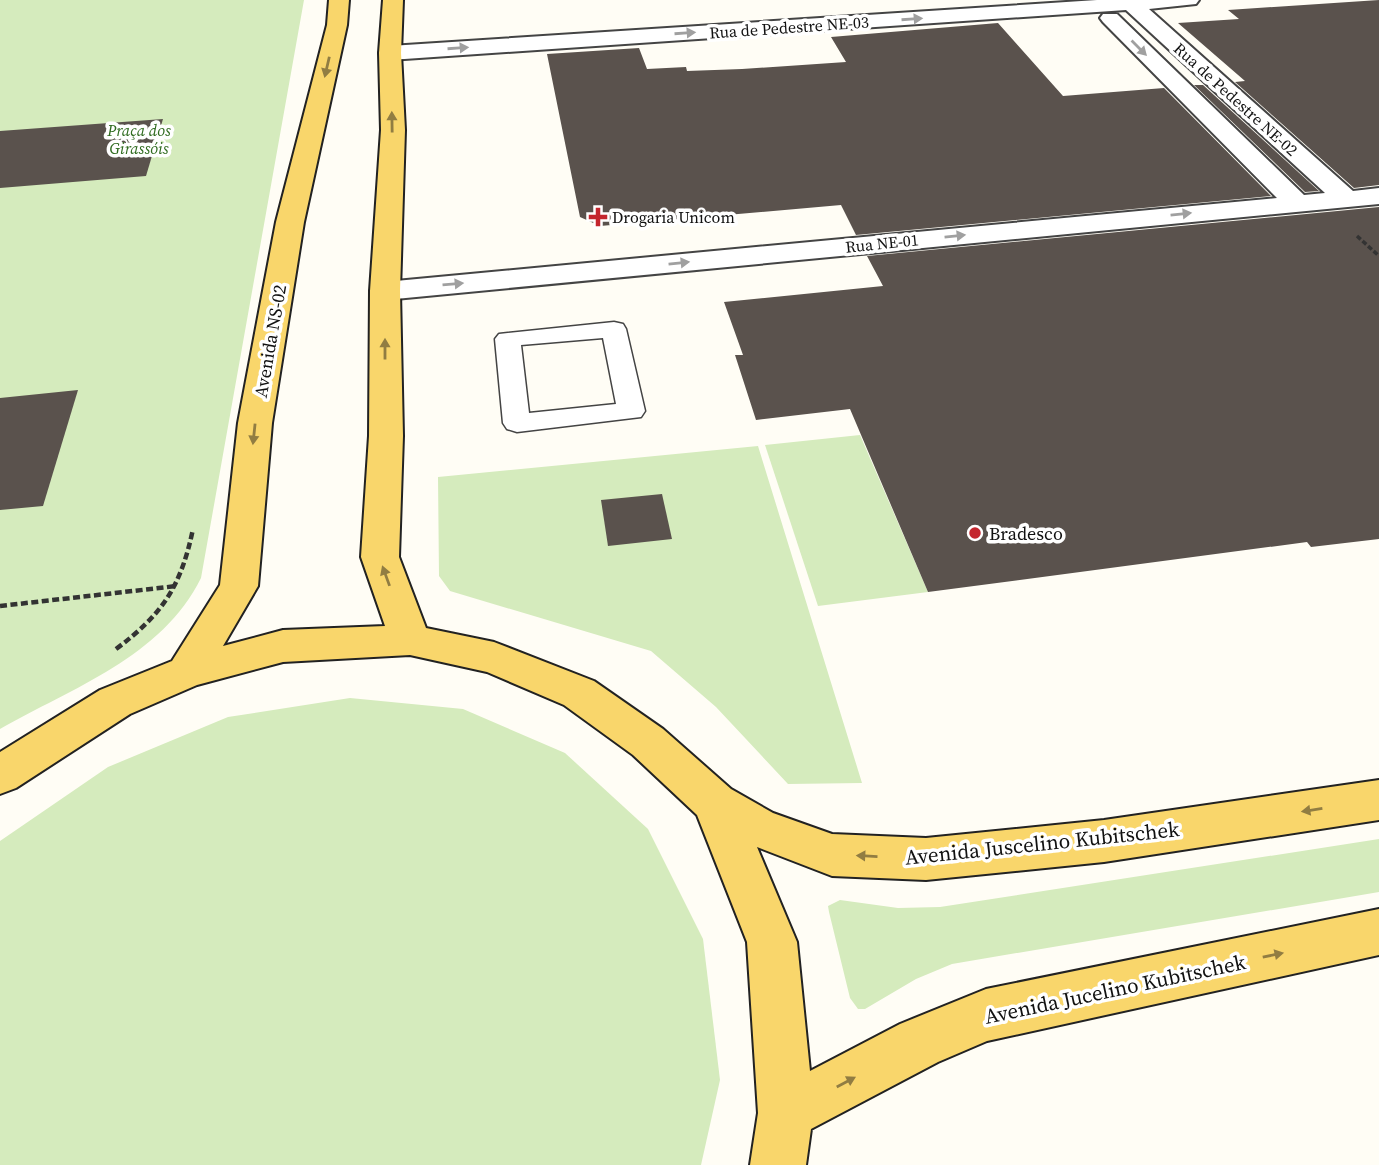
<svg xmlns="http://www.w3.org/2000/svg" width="1379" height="1165" font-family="'Source Serif 4',serif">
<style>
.green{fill:#d5ebbd}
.building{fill:#5a524d}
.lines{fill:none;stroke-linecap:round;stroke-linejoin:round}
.lane-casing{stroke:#444;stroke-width:3}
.street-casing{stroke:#444;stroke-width:4}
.primary-casing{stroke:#222;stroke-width:4}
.path-far1{stroke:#333;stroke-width:3.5;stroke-dasharray:5 2.5;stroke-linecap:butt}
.path{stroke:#333;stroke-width:4.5;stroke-dasharray:7 3.5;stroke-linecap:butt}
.lane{fill:#fff;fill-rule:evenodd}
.street{fill:#fff;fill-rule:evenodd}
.primary{fill:#f9d66b;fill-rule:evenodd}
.oneway{fill:#a0a0a0}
.oneway2{fill:#917d42}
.poi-dot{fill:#c4262e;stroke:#fff;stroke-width:2.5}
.labels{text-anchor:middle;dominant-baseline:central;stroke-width:7;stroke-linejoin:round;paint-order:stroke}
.far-street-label{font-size:16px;fill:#111;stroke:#fff}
.far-park-label{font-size:16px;font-style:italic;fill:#2f6b1f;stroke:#fff}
.far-poi-label{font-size:16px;fill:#111;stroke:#fff;text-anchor:start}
.street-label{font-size:18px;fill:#111;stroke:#fff}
.poi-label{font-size:18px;fill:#111;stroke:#fff;text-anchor:start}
.near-street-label{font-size:21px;fill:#111;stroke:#fff}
</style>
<rect width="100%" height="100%" fill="#fffdf5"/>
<g class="green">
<path d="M0,0H304L201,578C162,657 72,688 0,729Z"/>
<path d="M860,435L928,592L818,606L765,445Z"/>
<path d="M758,446L862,783L788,784L716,707L651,651L450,591L439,576L438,477Z"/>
<path d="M350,698L463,709L565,753L648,829L703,939L720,1080L701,1165H0V841L108,767L228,717Z"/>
<path d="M1379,839V892L952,964L916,979L865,1009H858L850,998L829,912L828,906L840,900L898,908L940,907Z"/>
</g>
<g class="building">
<path d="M1379,0V185L1354,188L1235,82L1245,81L1178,23L1239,19L1228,10Z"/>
<path d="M998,23L1063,96L1164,88L1271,196L856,235L841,205L600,226L580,217L547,54L639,48L647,69L686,67L687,71L742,69L846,62L831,37Z"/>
<path d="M1194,85H1203L1319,191L1305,192Z"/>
<path d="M163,119L146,176L0,188V131Z"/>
<path d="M1379,207V539L1311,547L1307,542L928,592L850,409L756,420L735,355H743L724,302L883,286L867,256Z"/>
<path d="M78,390L43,506L0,510V398Z"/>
<path d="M662,494L672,539L608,546L601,500Z"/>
</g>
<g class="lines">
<g class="lane-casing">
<path id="lane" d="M614,322L623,324L626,329L645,411L641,417L517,432L507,429L503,423L495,339L499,334ZM603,338L616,404L529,413L521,345Z"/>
</g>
<g class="street-casing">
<path id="street" d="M1097,0H1199L1196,4L1149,9L1353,191L1379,188V204L385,300L375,297L370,291L375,285L385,282L1277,198L1103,22L1100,18L1103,14H1117L1304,195L1325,193L1126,10L390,60L382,58L379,53L382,48L390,46Z"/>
</g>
<g class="primary-casing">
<path id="primary" d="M329,0H349L347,25L304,222L272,423L258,586L223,646L283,630L385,626L361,557L369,436L370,291L381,130L379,53L383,0H403L401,53L405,130L400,291L403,436L399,557L426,628L494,642L594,681L663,729L731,789L773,813L832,834L926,838L1104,820L1379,780V820L1104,862L926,880L832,876L757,847L797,942L810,1071L900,1024L986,989L1379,909V955L987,1041L938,1062L811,1129L806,1165H750L758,1113L747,942L697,815L633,755L564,705L487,672L410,655L283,662L197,685L130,714L16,788L0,794V752L100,690L172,661L220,585L238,423L276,222L327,25Z"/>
</g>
<path class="path-far1" d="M1357,236L1379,256"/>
<g class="path">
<path d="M0,606L177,586"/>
<path d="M116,649C163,614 181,586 193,529"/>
</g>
<use href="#lane" class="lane"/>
<use href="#street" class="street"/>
<use href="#primary" class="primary"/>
</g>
<defs><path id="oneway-solid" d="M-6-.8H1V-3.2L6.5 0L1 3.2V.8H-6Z" transform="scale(1.75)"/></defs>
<g class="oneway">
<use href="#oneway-solid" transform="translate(912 19) rotate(-4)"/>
<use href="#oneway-solid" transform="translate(685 33) rotate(-4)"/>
<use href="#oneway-solid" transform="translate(458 48) rotate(-4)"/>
<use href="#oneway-solid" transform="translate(1139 48) rotate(45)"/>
<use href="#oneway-solid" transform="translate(1181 214) rotate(-6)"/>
<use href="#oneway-solid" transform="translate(955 236) rotate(-6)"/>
<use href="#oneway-solid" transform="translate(679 263) rotate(-6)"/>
<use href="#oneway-solid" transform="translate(453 284) rotate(-5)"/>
</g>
<g class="oneway2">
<use href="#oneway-solid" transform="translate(327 67) rotate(103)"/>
<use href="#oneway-solid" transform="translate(392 122) rotate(-91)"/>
<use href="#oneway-solid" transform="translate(385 349) rotate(-90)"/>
<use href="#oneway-solid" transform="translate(254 434) rotate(96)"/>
<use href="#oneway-solid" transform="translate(386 576) rotate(-110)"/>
<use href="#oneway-solid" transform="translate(1312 810) rotate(171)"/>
<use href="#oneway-solid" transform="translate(867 856) rotate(-177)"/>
<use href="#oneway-solid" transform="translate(1273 955) rotate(-12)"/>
<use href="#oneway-solid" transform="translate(846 1082) rotate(-28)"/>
</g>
<g class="poi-dot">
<path d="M594.5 206.5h7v7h7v7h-7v7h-7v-7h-7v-7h7z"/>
<circle cx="975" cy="533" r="7"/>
</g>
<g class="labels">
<g class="far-street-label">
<text transform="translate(789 27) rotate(-4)">Rua de Pedestre NE-03</text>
<text transform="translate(1236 99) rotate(42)">Rua de Pedestre NE-02</text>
<text transform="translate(882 243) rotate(-6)">Rua NE-01</text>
</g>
<g class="far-park-label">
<text x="139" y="130">Praça dos<tspan x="139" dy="18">Girassóis</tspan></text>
</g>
<g class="far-poi-label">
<text x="612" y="217">Drogaria Unicom</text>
</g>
<g class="street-label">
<text transform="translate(270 341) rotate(-80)">Avenida NS-02</text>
</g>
<g class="poi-label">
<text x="989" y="533">Bradesco</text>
</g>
<g class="near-street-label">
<text transform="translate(1042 843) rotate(-6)">Avenida Juscelino Kubitschek</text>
<text transform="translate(1115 989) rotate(-12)">Avenida Jucelino Kubitschek</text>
</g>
</g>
</svg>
